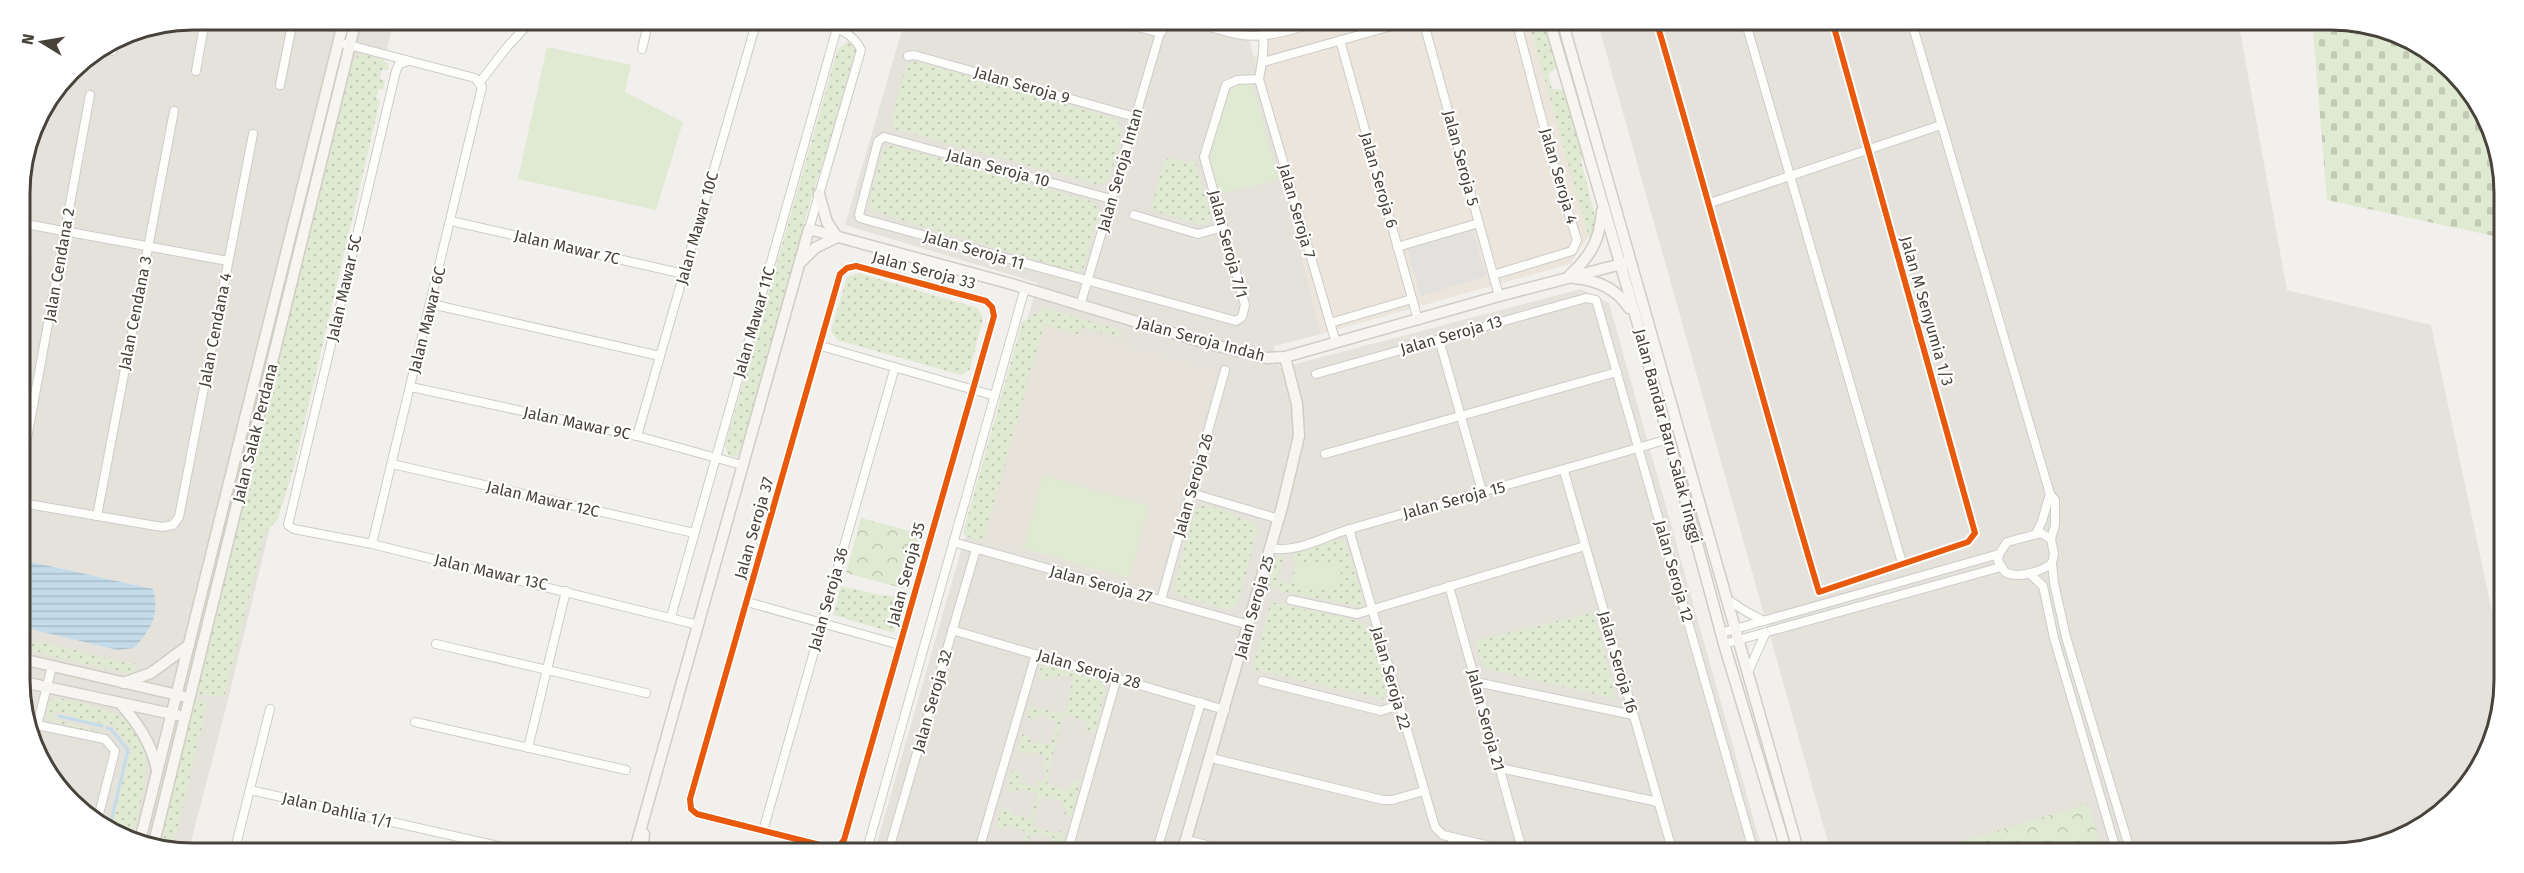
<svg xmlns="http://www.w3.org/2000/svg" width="2524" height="873" font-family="'Fira Sans',sans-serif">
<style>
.residential{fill:#e5e2dc}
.commercial{fill:#ebe5dc}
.education{fill:#e7e3da}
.grass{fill:url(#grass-dots)}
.cemetery{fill:url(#cemetery-stones)}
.park{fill:url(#park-crowns)}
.pitch{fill:#e0e9d1}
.parking{fill:#e3e1de}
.water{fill:url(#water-rules)}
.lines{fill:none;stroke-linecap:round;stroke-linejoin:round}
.stream{stroke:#c4dbea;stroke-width:3}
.street-casing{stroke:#ceccc9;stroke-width:10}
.secondary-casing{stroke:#d0cdc5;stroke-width:13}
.street{stroke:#fdfdfc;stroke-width:8}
.secondary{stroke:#f6f5f1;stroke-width:10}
.cycleway-casing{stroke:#fff;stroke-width:10}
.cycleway{stroke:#e8590c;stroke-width:6}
.labels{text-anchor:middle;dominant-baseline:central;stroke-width:4.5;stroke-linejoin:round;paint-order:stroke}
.street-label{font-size:16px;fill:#47423a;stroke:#fff}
.rim{fill:none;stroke:#47423a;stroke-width:3}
</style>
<defs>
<pattern id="grass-dots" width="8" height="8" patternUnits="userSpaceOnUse" patternTransform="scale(1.5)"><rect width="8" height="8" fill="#e0e9d1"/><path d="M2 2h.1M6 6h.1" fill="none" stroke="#c2c9b4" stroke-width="1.8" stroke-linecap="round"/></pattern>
<pattern id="cemetery-stones" width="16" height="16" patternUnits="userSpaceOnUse" patternTransform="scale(1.5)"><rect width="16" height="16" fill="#e0e9d1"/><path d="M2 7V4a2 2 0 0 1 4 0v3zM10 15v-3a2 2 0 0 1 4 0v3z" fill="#c2c9b4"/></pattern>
<pattern id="park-crowns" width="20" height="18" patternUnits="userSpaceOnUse" patternTransform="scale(1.5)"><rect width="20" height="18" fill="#e0e9d1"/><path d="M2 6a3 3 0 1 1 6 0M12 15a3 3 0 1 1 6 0" fill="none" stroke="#c2c9b4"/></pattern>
<pattern id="water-rules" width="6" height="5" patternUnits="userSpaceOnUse" patternTransform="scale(1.5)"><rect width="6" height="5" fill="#c4dbea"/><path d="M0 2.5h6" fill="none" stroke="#aabdc9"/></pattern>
</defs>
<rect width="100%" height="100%" fill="#f2f0ed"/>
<g class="residential">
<path d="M193,20H394L226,708L188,853L137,844L62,794L23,714L20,181L38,116L78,63L127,33Z"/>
<path d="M905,20H1161L1247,30L1321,334L1274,346L1280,368L1581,289L1609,303L1763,853H1482L1462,848L1461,853H874L1038,283L845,225Z"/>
<path d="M1597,20H2238L2287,290L2431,325L2493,616L2504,618V680L2495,736L2437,818L2342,853H1831Z"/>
</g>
<path class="commercial" d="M1261,20H1528L1589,236L1570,264L1321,334L1253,57L1268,47Z"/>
<path class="education" d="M1028,318L1217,372L1156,591L966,533Z"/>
<g class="grass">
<path d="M1528,20H1544L1558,66L1548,75L1552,89L1564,90L1583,154L1581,161L1596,220L1591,245Z"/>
<path d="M849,41L854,42L857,47L850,77L809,206L740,453L736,457L729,456L725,446L838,48Z"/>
<path d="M369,53L381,58L389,66L388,70H380L379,77L385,82L383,89H379L376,98L380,101L293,471L277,521L265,532L225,694L218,697L197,694L352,63L359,54Z"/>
<path d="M915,61L1117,119L1122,132L1109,180L1099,185L895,129L891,120L906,66Z"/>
<path d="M892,145L1094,202L1099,211L1083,269L1076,272L871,211L868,204L883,150Z"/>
<path d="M1168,157L1186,162L1195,160L1211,214L1210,221L1202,225L1151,210L1164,160H1167Z"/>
<path d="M858,273L978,308L983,318L970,369L961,375L837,340L831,331L847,277Z"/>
<path d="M1045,308L1118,329L1124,339L1081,327L1078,334L1044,325L983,542L964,535V529L1022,322Z"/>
<path d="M1206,504L1255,523L1258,528L1238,604L1229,610L1178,595L1174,587L1195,510Z"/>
<path d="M1337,539L1345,542L1365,605L1363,607L1281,591L1266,584L1273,563L1280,556L1284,557L1277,580L1291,583L1295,564L1292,555Z"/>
<path d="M841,586L880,595L903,597L894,633L833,615Z"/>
<path d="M1271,602L1360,621L1371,631L1388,690L1383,699L1252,669Z"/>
<path d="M1594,612L1616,699L1487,669L1482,663L1475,641Z"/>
<path d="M38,641L126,663H135L137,670L130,674L22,649V642L28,645Z"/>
<path d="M1047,664L1101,681L1105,689L1095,732L1085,730L1087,721L1064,715L1048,771L1050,772L1047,784L1066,791L1068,786L1072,787L1074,780L1080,781L1072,817L1064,815L1066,808L1062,807L1063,801L1052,798L1051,800L1040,798L1032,827L1058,834L1059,831L1065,833L1062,846L1052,842L1053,837L1030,834L1024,853H1021L1026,832L1008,825L1006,830L996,827L1002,808L1012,811L1011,815L1031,818L1037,795L1019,788L1017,793L1006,789L1012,770L1022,774L1020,783L1036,787L1037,780L1044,782L1047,770L1043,769L1046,757L1029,750L1027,755L1017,752L1022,734L1031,738V742L1051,745L1057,722L1039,714L1037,720L1027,717L1030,706L1064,714L1073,678L1060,674L1058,678L1050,676L1049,681L1038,677L1041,666Z"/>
<path d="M53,699C67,698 81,703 94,706C168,724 146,786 130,840L111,827L131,748L114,726L83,720L56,710L54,719L110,734L108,736L50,721L45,715L48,704Z"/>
<path d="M195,700L208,702L172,850L158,848Z"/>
</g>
<path class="cemetery" d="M2312,20H2331L2387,29L2462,79L2503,170V238L2327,200Z"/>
<g class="park">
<path d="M861,518L921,534L906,589L846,573Z"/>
<path d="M2088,804L2103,853H1920Z"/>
</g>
<g class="pitch">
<path d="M547,47L631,65L625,92L683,122L656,210L518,179Z"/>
<path d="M1252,82L1279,180L1219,194C1216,182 1209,165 1211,153C1212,139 1224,95 1234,87C1239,82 1246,83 1252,82Z"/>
<path d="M1043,475L1149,506L1129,578L1023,548Z"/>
<path d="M1297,562L1341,566L1340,590L1295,585Z"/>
</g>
<path class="parking" d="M1472,227L1486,276L1421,296L1406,246Z"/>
<path class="water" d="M22,560L153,589C160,615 151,629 134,648L118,650L22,627Z"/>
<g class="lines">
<g class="stream">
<path d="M59,716L102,726"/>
<path d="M107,728L111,729L128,750L110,826"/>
</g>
<g class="street-casing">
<g id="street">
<path d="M1112,20L1160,33"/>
<path d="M1260,20C1266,40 1263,58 1259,79L1336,343"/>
<path d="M1423,20L1499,296"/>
<path d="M1656,20C1712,210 1762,402 1819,592L1968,542L1975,533L1832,20"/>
<path d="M1745,20L1902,563"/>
<path d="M1911,20L2050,494L2055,500V525L2051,539"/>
<path d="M1340,40L1418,320"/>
<path d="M345,44L475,78L482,87L372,544"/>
<path d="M642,49L649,20"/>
<path d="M112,51L114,40"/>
<path d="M908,56L914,55L1135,117"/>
<path d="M406,62L399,64L396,71L288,525L294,529L372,544L698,625"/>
<path d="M1263,62L1413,20"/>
<path d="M196,71L205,20"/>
<path d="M480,82L507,47L532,20"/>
<path d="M280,85L293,20"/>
<path d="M1111,199L884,137L878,141L859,215L860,218L1236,321L1242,317L1245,305L1204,157L1226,85L1237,80L1259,79"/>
<path d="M1710,203L1941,125"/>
<path d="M1134,215L1198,234L1223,227"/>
<path d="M451,221L684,274"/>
<path d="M20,223L228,261"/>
<path d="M809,229L861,50C853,31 831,26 813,20"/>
<path d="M1397,247L1479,223"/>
<path d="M856,266L986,301L992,307L994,316L844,840L839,846L828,847L697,814L691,809L690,799L840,274L847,268Z"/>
<path d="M1493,275L1572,251L1577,240L1553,162L1516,20"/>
<path d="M431,304L660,356"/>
<path d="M1080,306L1160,33L1168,24L1177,21C1199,22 1220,31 1242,35C1270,39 1299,27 1325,20"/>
<path d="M1330,323L1412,299"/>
<path d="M1439,339L1482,491"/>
<path d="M821,346L995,396"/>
<path d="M1316,374L1586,298L1596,300L1754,853"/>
<path d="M411,387L637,436L742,465"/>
<path d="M637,436L757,20"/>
<path d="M1325,454L1617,372"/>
<path d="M392,464L694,533"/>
<path d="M21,471L90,95"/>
<path d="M1564,471L1673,853"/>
<path d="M1191,493L1279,519"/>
<path d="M22,503L162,527L173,525L179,517L253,134"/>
<path d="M97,516L174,111"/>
<path d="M1349,529L1435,827L1443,835L1520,853"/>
<path d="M2041,533L2051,539L2054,554L2052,563C2041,572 2017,579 2005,572L1998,561L1999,554L2007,542Z"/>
<path d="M2036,534L2042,521L2050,494"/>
<path d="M953,542L1249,625"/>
<path d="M1271,548C1296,554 1325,536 1350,529C1456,498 1562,471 1668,439"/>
<path d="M2052,563L2054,583L2066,637L2131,853"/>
<path d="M2029,573L2043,586L2054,638L2117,853"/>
<path d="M1449,586L1523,853"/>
<path d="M1727,599L1745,611L1764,621"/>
<path d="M1161,600L1225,370"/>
<path d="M1291,600L1357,614L1585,546"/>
<path d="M747,602L900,645"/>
<path d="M671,617L837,28"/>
<path d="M952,630L1225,710"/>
<path d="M1721,633L1999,554"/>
<path d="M436,644L646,693"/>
<path d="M1724,644L2001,567"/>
<path d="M1748,672L1766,632"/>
<path d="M1262,681L1381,711L1399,705"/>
<path d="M1476,682L1633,715"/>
<path d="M415,722L626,770"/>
<path d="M27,723L105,739L115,751L98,818"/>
<path d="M34,738L52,666"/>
<path d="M528,748L566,591"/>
<path d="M1211,758L1383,800H1392L1424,791"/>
<path d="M1500,768L1658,802"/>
<path d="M250,790L529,853"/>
<path d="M763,831L895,367"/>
<path d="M1186,840L1241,853"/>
<path d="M234,853L270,709"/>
<path d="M866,853L1025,288"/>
<path d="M888,853L976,549"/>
<path d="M978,853L1036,654"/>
<path d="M1067,853L1117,677"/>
<path d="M1156,853L1201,702"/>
<path d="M1450,853L1453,838"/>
</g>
</g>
<g class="secondary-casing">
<g id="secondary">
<path d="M1549,20L1637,321L1724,644L1787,853"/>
<path d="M1562,20L1799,853"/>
<path d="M802,261L815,248L837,237L827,222L819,194"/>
<path d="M1570,275C1591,256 1600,239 1602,211"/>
<path d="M1574,278C1597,280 1617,289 1629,308"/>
<path d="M22,659L182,696"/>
<path d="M23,682L177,715"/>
<path d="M123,683L151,673L189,645"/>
<path d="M120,703C138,724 151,742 157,770"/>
<path d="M139,845L344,20"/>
<path d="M153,847L356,20"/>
<path d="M634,853L809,229L1008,283L1210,344L1267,358L1285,357L1499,296L1629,262"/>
<path d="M642,853L644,834"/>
<path d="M1182,853L1282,507L1299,436L1297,404L1285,357"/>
</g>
</g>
<use href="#street" class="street"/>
<use href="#secondary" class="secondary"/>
<g class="cycleway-casing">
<g id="cycleway">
<path d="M1656,20C1712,210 1762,402 1819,592L1968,542L1975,533L1832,20"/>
<path d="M856,266L986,301L992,307L994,316L844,840L839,846L828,847L697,814L691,809L690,799L840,274L847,268Z"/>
</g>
</g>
<use href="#cycleway" class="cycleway"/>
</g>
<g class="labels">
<g class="street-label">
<text transform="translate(1022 85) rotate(16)">Jalan Seroja 9</text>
<text transform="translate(1461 158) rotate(75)">Jalan Seroja 5</text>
<text transform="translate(998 168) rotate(15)">Jalan Seroja 10</text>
<text transform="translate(1120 170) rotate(-74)">Jalan Seroja Intan</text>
<text transform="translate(1559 176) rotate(74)">Jalan Seroja 4</text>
<text transform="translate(1379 180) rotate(74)">Jalan Seroja 6</text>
<text transform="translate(1297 211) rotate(74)">Jalan Seroja 7</text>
<text transform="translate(697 228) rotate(-74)">Jalan Mawar 10C</text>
<text transform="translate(1228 244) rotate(75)">Jalan Seroja 7/1</text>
<text transform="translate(567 247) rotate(13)">Jalan Mawar 7C</text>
<text transform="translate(974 250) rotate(16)">Jalan Seroja 11</text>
<text transform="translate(59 265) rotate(-80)">Jalan Cendana 2</text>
<text transform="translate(924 270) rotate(15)">Jalan Seroja 33</text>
<text transform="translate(344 288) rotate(-77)">Jalan Mawar 5C</text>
<text transform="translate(1927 311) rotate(74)">Jalan M Senyumia 1/3</text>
<text transform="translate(135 313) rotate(-79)">Jalan Cendana 3</text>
<text transform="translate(427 320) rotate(-76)">Jalan Mawar 6C</text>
<text transform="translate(754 322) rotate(-74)">Jalan Mawar 11C</text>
<text transform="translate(215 330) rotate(-79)">Jalan Cendana 4</text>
<text transform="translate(1451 335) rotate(-16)">Jalan Seroja 13</text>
<text transform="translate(1201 339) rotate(15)">Jalan Seroja Indah</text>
<text transform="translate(577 423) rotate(12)">Jalan Mawar 9C</text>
<text transform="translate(255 433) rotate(-76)">Jalan Salak Perdana</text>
<text transform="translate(1668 436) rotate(75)">Jalan Bandar Baru Salak Tinggi</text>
<text transform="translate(1193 485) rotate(-74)">Jalan Seroja 26</text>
<text transform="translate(543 499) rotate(13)">Jalan Mawar 12C</text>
<text transform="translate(1454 500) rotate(-15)">Jalan Seroja 15</text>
<text transform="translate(754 528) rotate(-74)">Jalan Seroja 37</text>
<text transform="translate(1674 571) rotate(74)">Jalan Seroja 12</text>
<text transform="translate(491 572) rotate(13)">Jalan Mawar 13C</text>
<text transform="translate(906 574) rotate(-75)">Jalan Seroja 35</text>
<text transform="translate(1101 584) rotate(15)">Jalan Seroja 27</text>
<text transform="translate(828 599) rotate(-74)">Jalan Seroja 36</text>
<text transform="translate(1254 607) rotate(-74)">Jalan Seroja 25</text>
<text transform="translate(1618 662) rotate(74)">Jalan Seroja 16</text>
<text transform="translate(1089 669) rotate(16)">Jalan Seroja 28</text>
<text transform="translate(1391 678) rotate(74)">Jalan Seroja 22</text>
<text transform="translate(932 701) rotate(-74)">Jalan Seroja 32</text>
<text transform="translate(1486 720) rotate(75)">Jalan Seroja 21</text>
<text transform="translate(337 810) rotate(13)">Jalan Dahlia 1/1</text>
</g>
</g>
<path d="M0 0H2524V873H0ZM193 30H2331A163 163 0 0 1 2494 193V680A163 163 0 0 1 2331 843H193A163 163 0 0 1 30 680V193A163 163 0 0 1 193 30Z" fill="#fff" fill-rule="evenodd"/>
<path class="rim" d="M193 30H2331A163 163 0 0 1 2494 193V680A163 163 0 0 1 2331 843H193A163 163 0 0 1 30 680V193A163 163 0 0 1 193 30Z"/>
<g transform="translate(42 42) rotate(281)" stroke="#ffffff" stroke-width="4.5" paint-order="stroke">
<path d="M0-4.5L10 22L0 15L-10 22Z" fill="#47423a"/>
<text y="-9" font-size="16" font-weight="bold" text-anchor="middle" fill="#47423a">N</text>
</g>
</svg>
